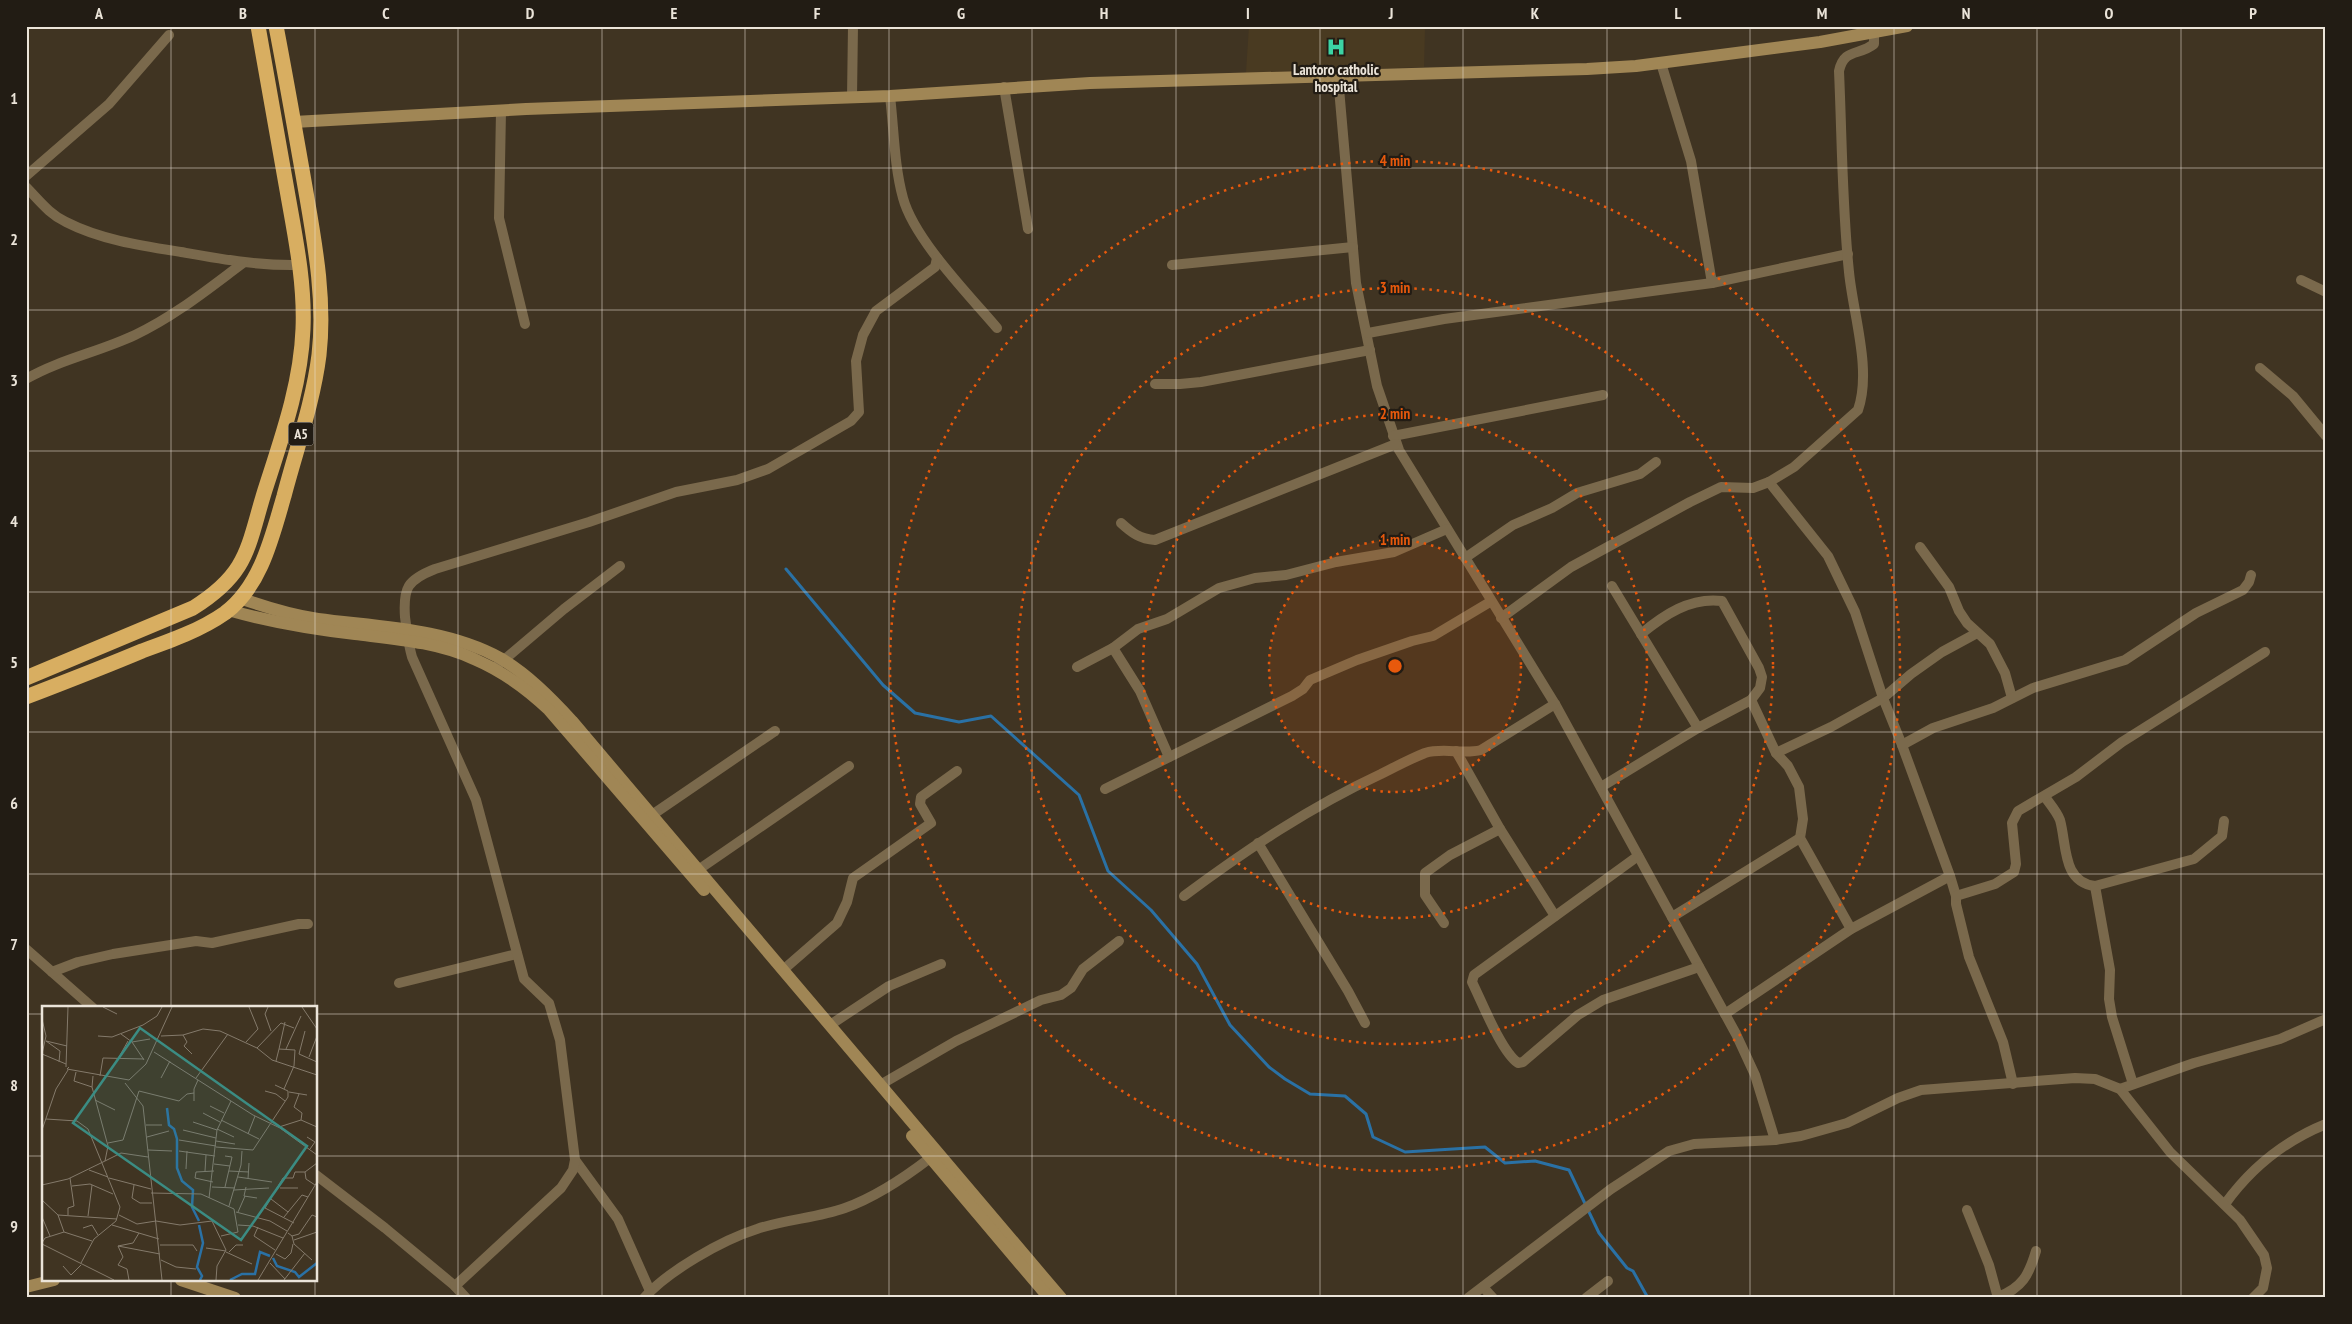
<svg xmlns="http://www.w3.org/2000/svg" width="2352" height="1324" font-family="'PT Sans Narrow',sans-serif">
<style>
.built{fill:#493a21}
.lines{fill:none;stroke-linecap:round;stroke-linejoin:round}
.stream{stroke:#2a71a5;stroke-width:3}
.street{stroke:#7a694c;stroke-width:10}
.secondary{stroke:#a08655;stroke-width:12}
.highway{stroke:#d8ae61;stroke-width:15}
.grid{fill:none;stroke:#ebe4d9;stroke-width:1;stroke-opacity:0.55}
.ring{fill:none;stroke:#e8590c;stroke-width:2.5;stroke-dasharray:2.5 5}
.labels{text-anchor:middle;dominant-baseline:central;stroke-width:4.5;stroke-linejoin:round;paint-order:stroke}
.shield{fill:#221c14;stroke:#afa89e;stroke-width:1}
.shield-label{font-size:14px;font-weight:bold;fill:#ebe4d9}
.poi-label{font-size:15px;font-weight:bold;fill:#ebe4d9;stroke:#221c14}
.inset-river{fill:none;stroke:#2a71a5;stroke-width:2.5}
.inset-road{fill:none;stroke:#847a6b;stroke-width:1}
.view{fill:#3b8c83;fill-opacity:0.15;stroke:#3b8c83;stroke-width:2.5}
.inset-edge{fill:none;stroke:#ebe4d9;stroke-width:2.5}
.centre{fill:#e8590c;stroke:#221c14;stroke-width:2.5}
.ring-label{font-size:15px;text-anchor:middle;font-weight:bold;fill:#e8590c;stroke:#221c14;stroke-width:4.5;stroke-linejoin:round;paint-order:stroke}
.neatline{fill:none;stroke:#ebe4d9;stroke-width:2}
.grid-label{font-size:16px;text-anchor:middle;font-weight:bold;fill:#ebe4d9}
</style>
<rect width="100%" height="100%" fill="#403422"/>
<path class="built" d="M1249,26H1425L1424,67L1246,73Z"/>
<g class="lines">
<path class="stream" d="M786,569L883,685L915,713L959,722L991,716L1079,795L1108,871L1151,910L1197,964L1230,1025L1269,1067L1285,1079L1310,1094L1345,1096L1366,1114L1373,1137L1405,1152L1485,1147L1505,1163L1535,1161L1569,1170L1599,1233L1627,1268L1633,1271L1648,1298"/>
<g class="street">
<path d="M1661,63L1691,161L1712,283"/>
<path d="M1338,77L1356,283L1377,386L1399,450L1555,704L1736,1034L1755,1075L1775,1140"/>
<path d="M1004,87L1028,229"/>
<path d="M890,96C894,129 894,165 903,198C914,239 969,295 997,328"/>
<path d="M852,97L853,26"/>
<path d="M501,111L499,218L525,324"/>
<path d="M26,176L109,104L169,35"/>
<path d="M26,187C39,200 49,214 66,222C101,240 143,246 181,252C221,259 259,266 299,265"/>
<path d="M1172,265L1353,247"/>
<path d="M2301,280L2326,292"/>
<path d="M1368,333L1444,319L1712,283L1848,254"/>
<path d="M2260,368L2293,396L2326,436"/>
<path d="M26,379C61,359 99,352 135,335C175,316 208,289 243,263"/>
<path d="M1155,384H1180L1201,382L1370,350"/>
<path d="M1393,436L1603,395"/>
<path d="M1769,482L1828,556L1855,612L1883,698L1902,745L1950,876L1956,896V904L1969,957L2003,1042L2013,1084"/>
<path d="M1121,523C1132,533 1140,539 1155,540L1396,444"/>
<path d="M1920,547L1949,587L1959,611L1967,623L1990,644L2005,673L2012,698"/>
<path d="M1465,558L1513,525L1552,508L1577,493L1640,474L1656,462"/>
<path d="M1612,586L1698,728"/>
<path d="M1501,618L1571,567L1690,502L1721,487L1753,488L1769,482L1794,467L1858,410C1872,370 1853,314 1849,272C1842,205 1842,138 1839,71C1844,48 1859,56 1874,44V26"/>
<path d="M1113,648L1140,691L1169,757"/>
<path d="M498,665L564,609L620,566"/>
<path d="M1077,667L1113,648L1138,629L1167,619L1219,588L1255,578L1286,575L1336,562L1394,552L1447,529"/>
<path d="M1751,700L1776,753L1788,766L1799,787L1803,819L1800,838L1851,929"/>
<path d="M1902,745L1933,728L1993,708L2033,688L2125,660L2196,613L2243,590L2249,582L2251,575"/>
<path d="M1456,751L1500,829L1555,916"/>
<path d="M1776,753L1831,727L1883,698L1911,674L1942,652L1977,633"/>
<path d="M1601,787L1698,728L1751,700L1760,688L1762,677L1759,668L1722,601C1690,597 1664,615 1641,634"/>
<path d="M1105,789L1292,696L1303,689L1310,680L1357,660L1412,641L1433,636L1490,602"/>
<path d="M2045,797C2050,804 2057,812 2060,820C2067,845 2062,882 2095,886L2194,859L2222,836L2224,821"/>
<path d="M652,815L775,731"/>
<path d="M1258,843L1348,991L1365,1023"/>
<path d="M1638,856L1474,975L1472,982C1482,1002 1501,1051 1518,1063L1523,1062L1578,1015L1603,1000L1699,967"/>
<path d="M698,870L849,766"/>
<path d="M2095,886L2110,970L2109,999L2112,1017L2133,1084"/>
<path d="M1184,896C1246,850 1310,807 1381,774C1395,767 1410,759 1425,753C1445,747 1462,755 1481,750L1555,704"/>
<path d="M1956,896L1995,884L2014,872L2016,864L2012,823L2018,811L2076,777L2122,742L2265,652"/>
<path d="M1672,917L1800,838"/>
<path d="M1444,923L1425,895V873L1450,855L1500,829"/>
<path d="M26,949L93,1008"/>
<path d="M783,970L837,923L847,902L853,878L931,823L920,804L921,797L957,771"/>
<path d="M52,972L78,962L113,954L196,941L212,943L299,924H308"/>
<path d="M399,983L517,954"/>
<path d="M1725,1014L1851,929L1950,876"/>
<path d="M830,1025L889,986L941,964"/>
<path d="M880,1085L956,1041L1041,1000L1061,995L1071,988L1083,969L1119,941"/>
<path d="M2120,1089L2194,1063L2280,1039L2326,1019"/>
<path d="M575,1160L618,1219L650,1291"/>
<path d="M316,1175L385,1228L455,1286L466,1298"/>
<path d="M2225,1204C2251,1168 2284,1141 2326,1124"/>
<path d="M1967,1210L1989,1265L1998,1298"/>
<path d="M455,1286L561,1188L573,1170L575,1160L560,1040L549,1003L524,979L476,800L412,657C408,643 407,631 405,617C403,588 407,580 435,569L589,522L676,492L737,480L768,469L851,421L859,412L856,361L863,335L876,311L935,267L937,258"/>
<path d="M1483,1287L1493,1298"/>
<path d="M1998,1297C2022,1288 2029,1275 2036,1251"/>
<path d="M644,1298C668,1271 722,1240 757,1229C786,1219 817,1218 845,1208C876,1197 904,1178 930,1158"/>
<path d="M1468,1298L1611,1189L1669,1151L1694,1144L1775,1140L1801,1136L1847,1123L1898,1098L1921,1090L2075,1078L2095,1079L2120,1089L2170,1152L2240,1220L2264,1255L2267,1268L2263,1288L2253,1298"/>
<path d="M1586,1298L1608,1281"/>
</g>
<g class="secondary">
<path d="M294,122L526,109L890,96L1090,83L1587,69L1636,66L1820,42L1907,26"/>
<path d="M240,598C265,607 291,615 318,619C378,627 445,628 500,658C527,674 550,697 572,721L1061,1298"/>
<path d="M228,610C270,622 312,629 355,634C395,639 437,642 474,659C502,671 527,689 549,710L704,890"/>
<path d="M912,1136L1049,1298"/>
<path d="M181,1280L235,1298"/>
<path d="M26,1287L54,1280"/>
</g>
<g class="highway">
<path d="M26,678L193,608C249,573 247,548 265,490C282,437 301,384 303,329C305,282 295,236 287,190C277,135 268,81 258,26"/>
<path d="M26,697C65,682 104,667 142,651C170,641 201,630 225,613C261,586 272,537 284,496C296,450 313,403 319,355C325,303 316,250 307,198C297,141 287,83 276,26"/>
</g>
</g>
<path class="grid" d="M171,26V1008M315,26V1008M458,26V1298M602,26V1298M745,26V1298M889,26V1298M1032,26V1298M1176,26V1298M1320,26V1298M1463,26V1298M1607,26V1298M1750,26V1298M1894,26V1298M2037,26V1298M2181,26V1298M26,168H2326M26,310H2326M26,451H2326M26,592H2326M26,732H2326M26,874H2326M26,1014H44M316,1014H2326M26,1156H44M316,1156H2326M171,1280V1298M315,1280V1298"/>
<circle cx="1395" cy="666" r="126" fill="#e8590c" fill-opacity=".12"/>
<g class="ring">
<circle cx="1395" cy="666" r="126"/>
<circle cx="1395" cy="666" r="252"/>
<circle cx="1395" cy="666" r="378"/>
<circle cx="1395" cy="666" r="505"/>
</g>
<defs>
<g id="hospital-bare" transform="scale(1.5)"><path d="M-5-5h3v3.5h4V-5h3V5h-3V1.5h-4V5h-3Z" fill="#3cd4a4" stroke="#221c14" stroke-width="2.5" paint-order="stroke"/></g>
</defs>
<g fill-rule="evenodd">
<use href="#hospital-bare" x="1336" y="47"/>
</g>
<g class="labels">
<rect class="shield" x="288.5" y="422.5" width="25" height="23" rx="4"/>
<g class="shield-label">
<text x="301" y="434">A5</text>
</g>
<g class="poi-label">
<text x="1336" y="69">Lantoro catholic<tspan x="1336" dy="17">hospital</tspan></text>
</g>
</g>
<g transform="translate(42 1006)">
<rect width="275" height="275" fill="#403422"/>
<path class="inset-river" d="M125,102L127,119L132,123L135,133V162L140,175L151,184L150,201L157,215M157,219L161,237L155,261L160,270L158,274M231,252L235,260L253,266L257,271L275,257M188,274L200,268H213L218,246L228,250"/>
<path class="inset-road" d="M61,1L75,8M226,1L223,8L229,25M260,1L275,23M0,13L4,30L0,48M263,25L257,48L275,56M79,28L90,36L108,33M141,29L145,36L142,40L150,48M56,30L70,31L101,19L115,10L120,1M119,30L141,29L161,23L178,25L215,42L230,54L275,69M4,35L18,45L17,56M4,35L25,40M90,36L102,54M204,36L216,23L207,1M215,42L239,17L252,22M237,43L243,16M244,43L259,10M112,46L211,109L238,122L275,149M0,48L24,58M77,51L86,35M267,51L275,30M234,55L237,43L253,44M24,61L26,1M27,61L25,63L87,74L104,58L130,1M34,66L32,75L50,81M58,70L61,52L102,53M119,72L128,55M154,72L186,28M83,77L101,100L120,274M242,83L252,60L253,44M223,85L234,88L243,95M247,86L265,89M257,88L252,101L260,107L259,114M53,94L73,104M152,95V83L156,74M168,100L182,107M161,107L178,116M4,113L35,115L46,123L78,201L74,215L52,233L39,257M179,114L217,133M151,116L175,124M104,119H120M237,121L259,114L275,121M175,123L192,131M0,124L14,83L26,64M141,124L174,132M206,128L213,110M105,131L127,125M265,131L273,136L268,143M137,134L174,140M174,135L193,138M66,137L81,134L97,85L137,95L145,88L152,87M174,141L211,144L246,91V85L233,79M106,144L130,145M137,145L173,150M183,150L190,151L183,181M63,155L79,147L106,151M172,158L188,160M144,163L145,145M47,164L66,171M163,165L164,149M187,165L207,166M253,166H263L275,157M263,166L264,173L273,179M196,171L230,176M67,172L109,183M206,173L207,157M171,176L153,172L154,166L172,165M0,179L26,173L63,155L66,140L50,81L51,70M92,179L90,192L98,197H110M30,180L48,178L71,188M170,181L193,182M204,181L202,190L215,192M238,182H256M192,184L227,182M109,187L159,188L192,203L196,226L179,230M167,192L175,124L189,95M229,193L246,206M0,194L16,209L22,226M187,200L199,159L200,145M194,206L228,215L245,225M196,206L203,190M16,209L75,213M26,209V202L32,200L28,172M77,209L95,218L114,215L138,219L170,215L184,244L175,260L174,274M46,210L50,179M0,211L8,230M242,211L260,189L266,191M252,217L223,202L241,172H251L253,166M70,219L117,233M196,219L211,220L241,232M216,221L212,230L233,244M41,222L50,219L56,229M246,227L250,230L257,228L270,209L275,211M250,230L252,238L270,254M252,234L275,226M0,237L3,232L22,226L50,235M0,238L72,274M118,239H151L155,245M76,240L81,251L76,259L85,263L87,274M76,240L118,248M76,240L91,237L97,227M164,242L184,245M184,246L210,258M187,246L194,239H201M234,248L243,253L249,247L251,238M119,254L134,261L154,263M228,257L243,273M21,260L29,269L39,259M216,274L275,176M242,274L263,247"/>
<path class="view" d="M98,22L265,140L199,234L31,117Z"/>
<rect width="275" height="275" class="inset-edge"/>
</g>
<circle cx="1395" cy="666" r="8" class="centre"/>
<g class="ring-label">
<text x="1395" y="166">4 min</text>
<text x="1395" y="293">3 min</text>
<text x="1395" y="419">2 min</text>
<text x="1395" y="545">1 min</text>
</g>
<rect width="2352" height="1324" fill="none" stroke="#221c14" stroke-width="55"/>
<rect x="28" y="28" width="2296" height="1268" class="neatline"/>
<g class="grid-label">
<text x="99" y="19">A</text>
<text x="243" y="19">B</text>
<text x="386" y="19">C</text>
<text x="530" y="19">D</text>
<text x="674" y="19">E</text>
<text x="817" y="19">F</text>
<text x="961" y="19">G</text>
<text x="1104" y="19">H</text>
<text x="1248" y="19">I</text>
<text x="1391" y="19">J</text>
<text x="1535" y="19">K</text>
<text x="1678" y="19">L</text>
<text x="1822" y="19">M</text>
<text x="1966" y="19">N</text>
<text x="2109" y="19">O</text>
<text x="2253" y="19">P</text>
<text x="14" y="104">1</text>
<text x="14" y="245">2</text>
<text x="14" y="386">3</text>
<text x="14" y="527">4</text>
<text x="14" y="668">5</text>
<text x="14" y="809">6</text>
<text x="14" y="950">7</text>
<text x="14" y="1091">8</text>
<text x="14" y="1232">9</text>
</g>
</svg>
